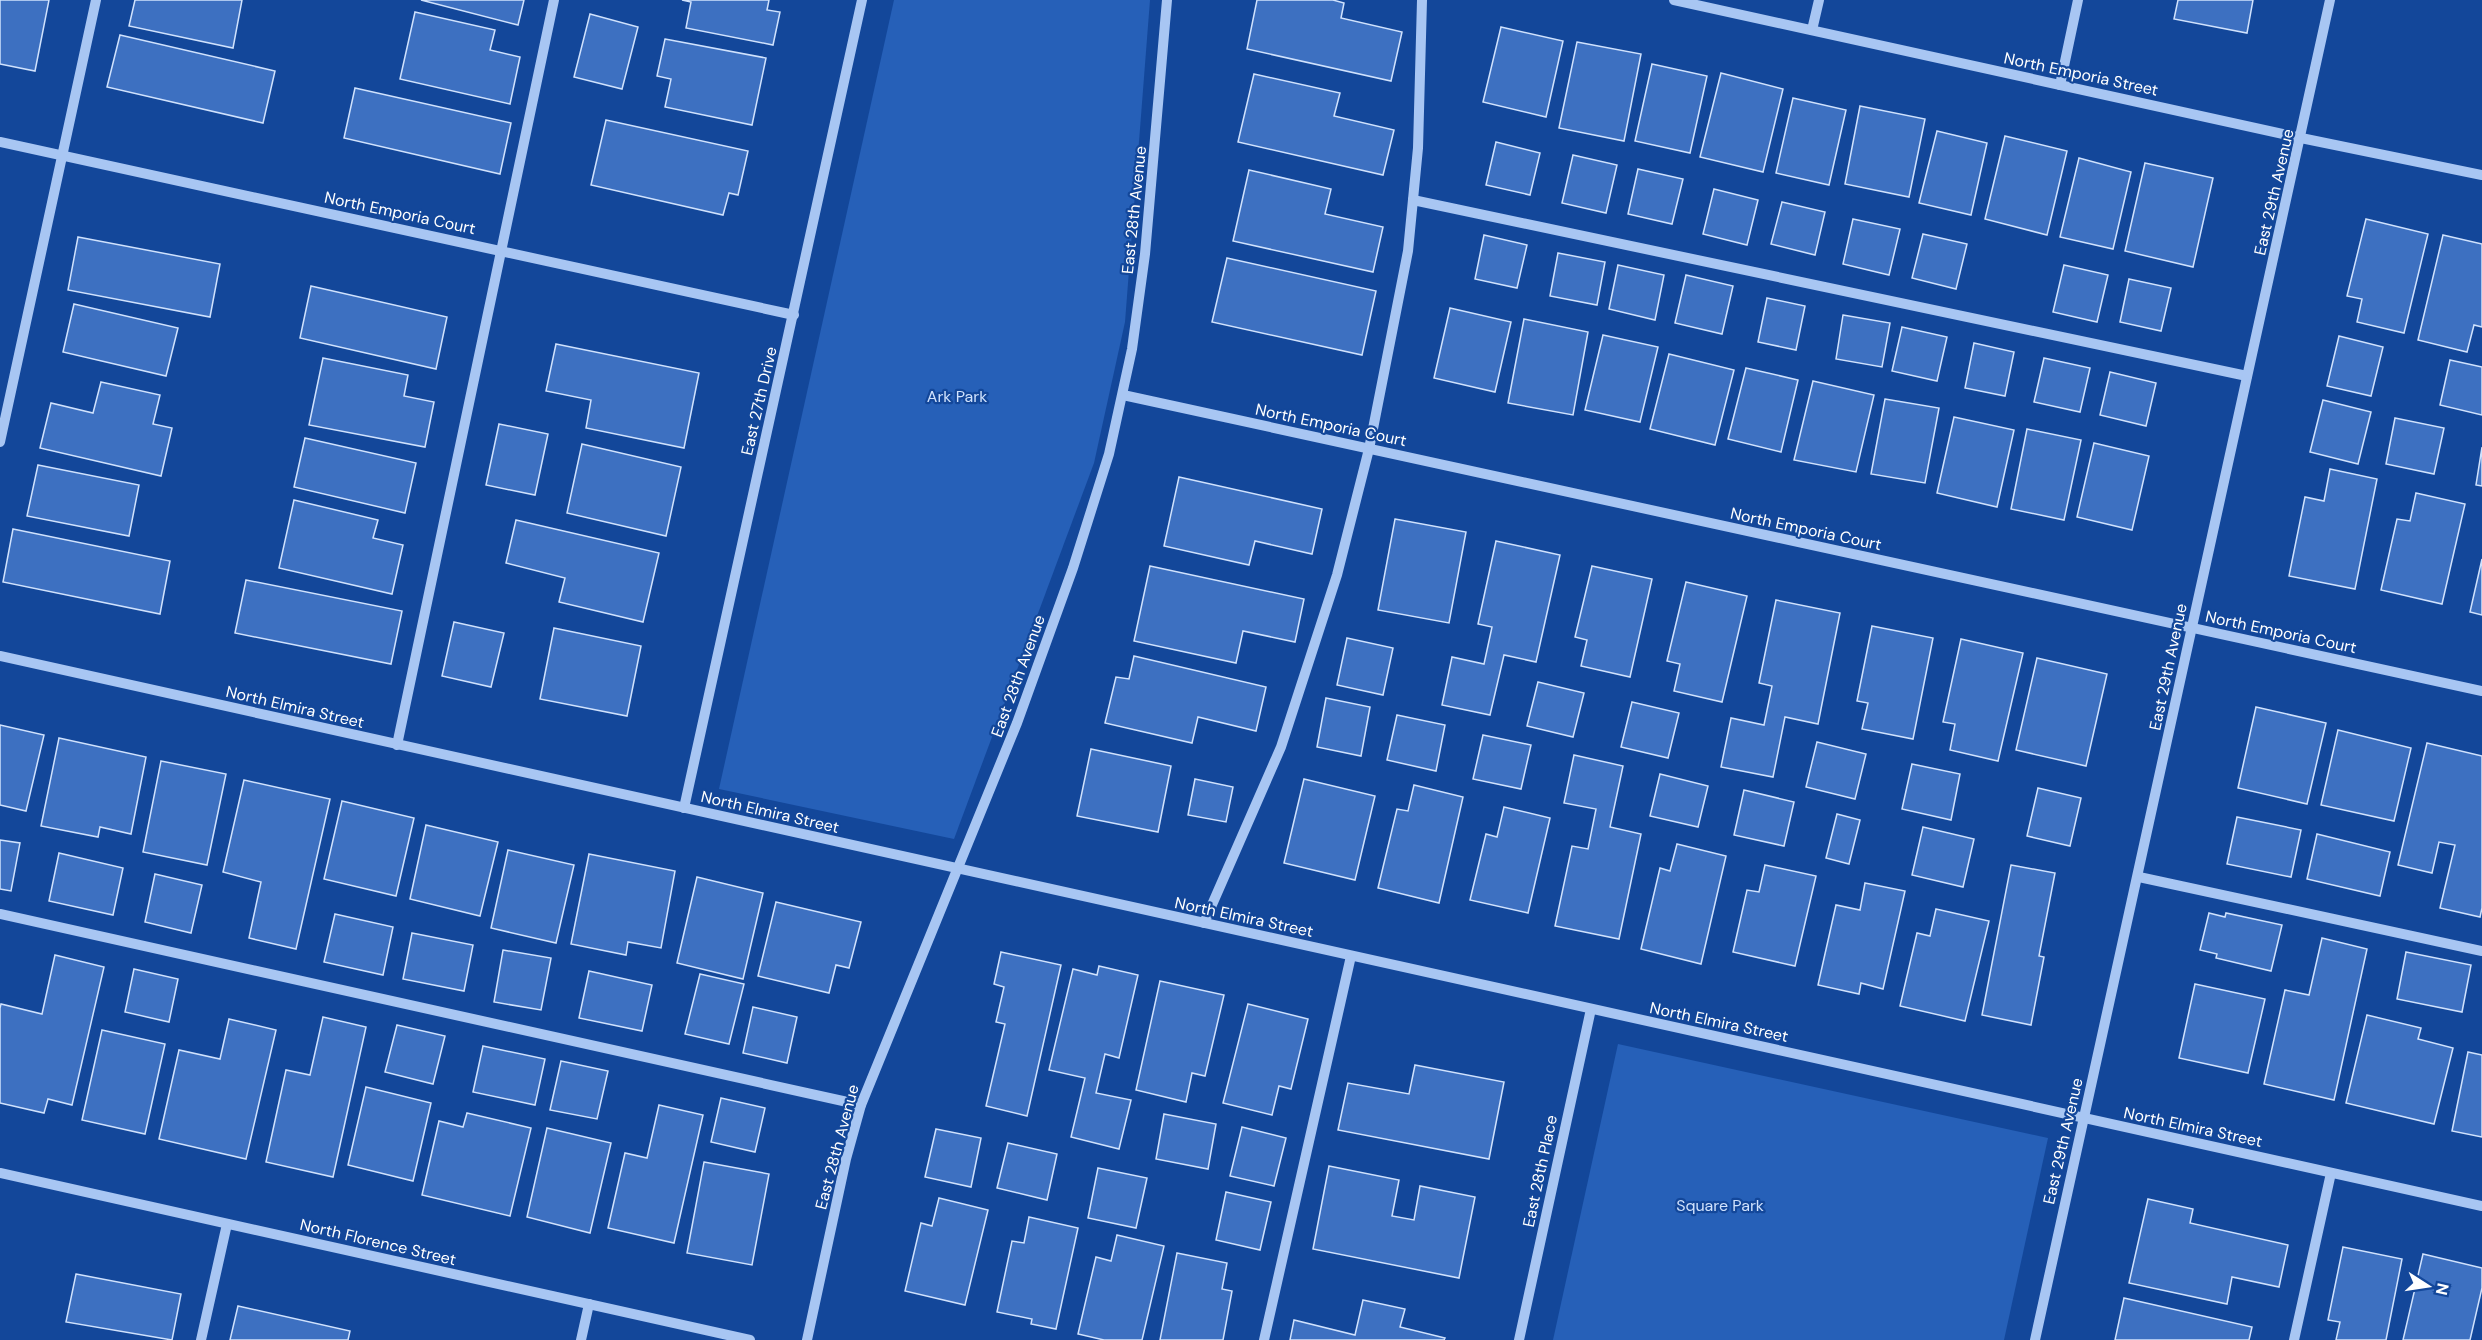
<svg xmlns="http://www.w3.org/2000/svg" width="2482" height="1340" font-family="'DM Sans',sans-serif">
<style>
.green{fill:#2660b8}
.building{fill:#3d70c1;stroke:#d0e2fd;stroke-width:1.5}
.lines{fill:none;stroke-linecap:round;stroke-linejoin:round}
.minor{stroke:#a8c6f3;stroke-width:10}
.labels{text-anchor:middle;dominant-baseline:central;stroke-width:4.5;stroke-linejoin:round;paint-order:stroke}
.street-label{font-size:16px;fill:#fff;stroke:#13479a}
.park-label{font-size:16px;fill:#d0e2fd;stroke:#13479a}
</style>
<rect width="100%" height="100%" fill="#13479a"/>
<g class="green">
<path d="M894,0H1150L1125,322L1094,463L954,839L719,789Z"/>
<path d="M1618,1044L2048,1138L2004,1340H1553Z"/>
</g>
<g class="building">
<path d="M0,0H49L35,71L0,64Z"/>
<path d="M135,0H242L233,48L129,26Z"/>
<path d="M421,0H524L518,25Z"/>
<path d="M682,0H769L767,10L780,12L773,45L686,28L691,2Z"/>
<path d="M1257,0H1333L1344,3L1341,18L1402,32L1391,81L1247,49Z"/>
<path d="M2178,0H2253L2247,33L2174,19Z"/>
<path d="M415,12L495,30L490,50L520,57L510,104L400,79Z"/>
<path d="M590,14L638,27L622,89L574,77Z"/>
<path d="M1501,27L1563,41L1546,117L1483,102Z"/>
<path d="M120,35L275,71L263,123L107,87Z"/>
<path d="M665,39L766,58L752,125L665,107L671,79L657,76Z"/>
<path d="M1577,42L1641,54L1624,141L1559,128Z"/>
<path d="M1652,64L1707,76L1690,153L1635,141Z"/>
<path d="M1721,73L1783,89L1763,172L1700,157Z"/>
<path d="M1254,74L1340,93L1334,116L1394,130L1383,175L1238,142Z"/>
<path d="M355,88L511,123L500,174L344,138Z"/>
<path d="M1793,98L1846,110L1829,185L1776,173Z"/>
<path d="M1860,106L1925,119L1909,197L1845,184Z"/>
<path d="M606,120L748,151L738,195L729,193L723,215L591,185Z"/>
<path d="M1937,131L1987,143L1971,215L1919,203Z"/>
<path d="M2005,136L2067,151L2047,235L1985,219Z"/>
<path d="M1496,142L1540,153L1530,195L1486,185Z"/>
<path d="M1573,155L1617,165L1606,213L1562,203Z"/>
<path d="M2079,158L2131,172L2113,249L2060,237Z"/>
<path d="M2145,163L2213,178L2193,267L2125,251Z"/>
<path d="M1638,169L1683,179L1672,224L1628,214Z"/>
<path d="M1249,170L1331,189L1325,214L1383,227L1373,272L1233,241Z"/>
<path d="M1714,189L1758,200L1747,245L1703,234Z"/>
<path d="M1782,202L1825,212L1815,255L1771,244Z"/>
<path d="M1853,219L1900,229L1889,275L1843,264Z"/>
<path d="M2366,219L2428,234L2404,333L2357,322L2362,299L2347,296Z"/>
<path d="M1923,234L1967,244L1956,289L1912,278Z"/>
<path d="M1484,235L1527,245L1517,288L1475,279Z"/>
<path d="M2443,235L2482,244V327L2474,325L2467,352L2418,340Z"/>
<path d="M78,237L220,264L210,317L68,290Z"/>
<path d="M1558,253L1605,262L1597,305L1550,296Z"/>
<path d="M1227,258L1376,291L1362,355L1212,322Z"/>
<path d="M1618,265L1664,275L1655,320L1609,309Z"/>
<path d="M2064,265L2108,275L2097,322L2053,312Z"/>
<path d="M1686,275L1733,286L1722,334L1675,323Z"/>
<path d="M2129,279L2171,288L2161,331L2120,322Z"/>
<path d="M311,286L447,317L436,369L300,338Z"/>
<path d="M1767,298L1805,306L1796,350L1758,342Z"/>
<path d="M74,304L178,328L166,376L63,352Z"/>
<path d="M1450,308L1511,322L1495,392L1434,378Z"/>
<path d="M1843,315L1890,323L1882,367L1836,359Z"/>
<path d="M1524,319L1588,332L1573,415L1508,403Z"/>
<path d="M1902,327L1947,337L1937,381L1892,371Z"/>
<path d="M1603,335L1658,347L1640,422L1585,410Z"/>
<path d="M2339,336L2383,347L2371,396L2327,386Z"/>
<path d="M1974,343L2014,352L2005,396L1965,388Z"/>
<path d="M556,344L699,373L684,448L586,428L591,400L546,391Z"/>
<path d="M1669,354L1734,370L1715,445L1650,429Z"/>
<path d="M323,358L408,375L404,396L434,402L425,447L309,425Z"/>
<path d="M2044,358L2090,368L2080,412L2034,402Z"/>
<path d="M2450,360L2482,367V415L2440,405Z"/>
<path d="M1746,368L1798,380L1781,452L1728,439Z"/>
<path d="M2110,372L2156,383L2146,426L2100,415Z"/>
<path d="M1813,381L1874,395L1856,472L1794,460Z"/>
<path d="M101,382L160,395L153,424L172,428L161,476L40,448L51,403L93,413Z"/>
<path d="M1885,399L1939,408L1925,483L1871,474Z"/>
<path d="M2323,400L2371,412L2358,464L2310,452Z"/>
<path d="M1954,417L2014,430L1997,507L1937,493Z"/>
<path d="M2395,418L2444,428L2434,474L2386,464Z"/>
<path d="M499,424L548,434L535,495L486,485Z"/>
<path d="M2027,429L2081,440L2064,520L2011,509Z"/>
<path d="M305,438L416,463L405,513L294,487Z"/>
<path d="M2094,443L2149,456L2132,530L2077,517Z"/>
<path d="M582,444L681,467L666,536L567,513Z"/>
<path d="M2482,447V486L2476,485Z"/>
<path d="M38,465L139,485L129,536L27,516Z"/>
<path d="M2330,469L2377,479L2355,589L2289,576L2305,497L2324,501Z"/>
<path d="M1179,477L1322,509L1312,554L1255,541L1249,565L1164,546Z"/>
<path d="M2416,493L2465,504L2442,604L2381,590L2397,519L2410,521Z"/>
<path d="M294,500L378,520L373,538L403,545L392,594L279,568Z"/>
<path d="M1395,519L1466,532L1449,623L1378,610Z"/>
<path d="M516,520L659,553L643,622L559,602L565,578L506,563Z"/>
<path d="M13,529L170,561L160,614L3,582Z"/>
<path d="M1496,541L1560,555L1536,662L1504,655L1490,715L1442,705L1452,657L1484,664L1492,627L1478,624Z"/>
<path d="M2482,559V615L2470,612Z"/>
<path d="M1150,566L1304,599L1295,642L1243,631L1236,663L1134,641Z"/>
<path d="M1592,566L1652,579L1630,677L1581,666L1587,640L1575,637Z"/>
<path d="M246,580L402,611L391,664L235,633Z"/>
<path d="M1686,582L1747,596L1722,702L1674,691L1680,664L1667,661Z"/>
<path d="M1776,600L1840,613L1818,724L1785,717L1773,777L1721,767L1731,718L1764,725L1772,686L1759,683Z"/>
<path d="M454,622L504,633L491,687L442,676Z"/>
<path d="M1872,626L1933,638L1913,739L1862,729L1868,703L1857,701Z"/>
<path d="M554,628L641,646L627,716L540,699Z"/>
<path d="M1347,638L1393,648L1383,695L1337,685Z"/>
<path d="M1961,639L2023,653L1998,761L1950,750L1955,724L1943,722Z"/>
<path d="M1134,656L1266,687L1256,731L1198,717L1192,743L1105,723L1116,677L1129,679Z"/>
<path d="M2037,658L2107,674L2086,766L2016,750Z"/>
<path d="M1538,682L1584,693L1573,737L1527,726Z"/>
<path d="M1326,698L1370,707L1361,756L1317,747Z"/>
<path d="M1632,702L1679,713L1668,758L1621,747Z"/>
<path d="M2256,707L2326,723L2307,804L2238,788Z"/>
<path d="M1397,715L1445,725L1436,771L1387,760Z"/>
<path d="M0,725L44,735L26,811L0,805Z"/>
<path d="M2338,730L2411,748L2394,821L2321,805Z"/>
<path d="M1483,735L1531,745L1521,789L1473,779Z"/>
<path d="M59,738L146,757L131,834L100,827L98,837L41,826Z"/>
<path d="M1817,742L1866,754L1855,799L1806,787Z"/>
<path d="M2427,743L2482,756V908L2480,917L2440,908L2455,845L2439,842L2432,873L2398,865Z"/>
<path d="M1091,749L1171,766L1158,832L1077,816Z"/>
<path d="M1574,755L1623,766L1610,827L1641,834L1619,939L1555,926L1572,846L1588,849L1596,809L1564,803Z"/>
<path d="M161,761L226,774L207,865L143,852Z"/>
<path d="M1912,764L1960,774L1951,820L1902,809Z"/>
<path d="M1660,774L1708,786L1698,827L1650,816Z"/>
<path d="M1195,779L1233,787L1226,822L1188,815Z"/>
<path d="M1304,779L1375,796L1355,880L1284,863Z"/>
<path d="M244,780L330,799L296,949L249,938L261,882L223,872Z"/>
<path d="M1414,785L1463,797L1439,903L1378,888L1397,809L1408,811Z"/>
<path d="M2038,788L2081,798L2070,846L2027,836Z"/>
<path d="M1744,790L1794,802L1784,846L1734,835Z"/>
<path d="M342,801L414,818L396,896L324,879Z"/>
<path d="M1504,807L1550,818L1528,913L1470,900L1486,834L1497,837Z"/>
<path d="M1837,814L1860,820L1849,864L1826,858Z"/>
<path d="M2237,817L2301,830L2291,877L2227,864Z"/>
<path d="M426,825L498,842L480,916L410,899Z"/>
<path d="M1923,827L1974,839L1963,887L1912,875Z"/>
<path d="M2317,834L2390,852L2380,896L2307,879Z"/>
<path d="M0,840L20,843L11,891L0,889Z"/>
<path d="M1677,844L1726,856L1701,964L1641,949L1660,868L1670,871Z"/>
<path d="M508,850L574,865L556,943L491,928Z"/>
<path d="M59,853L123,868L113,915L49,901Z"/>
<path d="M589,854L675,871L661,948L628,942L626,955L571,944Z"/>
<path d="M1765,865L1816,876L1795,966L1733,952L1747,890L1759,892Z"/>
<path d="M2011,865L2055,873L2039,956L2044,957L2031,1025L1982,1015Z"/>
<path d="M155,874L202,885L191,933L145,922Z"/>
<path d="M697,877L763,893L743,979L677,963Z"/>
<path d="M1865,883L1905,891L1883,989L1861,983L1859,994L1818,985L1836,905L1860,910Z"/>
<path d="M776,902L861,922L849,968L836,965L829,993L758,976Z"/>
<path d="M1936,909L1989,921L1965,1021L1900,1006L1917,933L1930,936Z"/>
<path d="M2209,913L2225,917L2226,913L2282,925L2271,971L2216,958L2217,954L2200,950Z"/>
<path d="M335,914L393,927L383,975L324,962Z"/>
<path d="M412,933L473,945L464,991L403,979Z"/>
<path d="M2322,938L2367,949L2334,1100L2264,1084L2285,990L2309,995Z"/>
<path d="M503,950L551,958L541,1010L494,1002Z"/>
<path d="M1001,952L1061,965L1027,1116L986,1106L1005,1024L996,1022L1004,987L994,984Z"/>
<path d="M2406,952L2471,965L2462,1012L2397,999Z"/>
<path d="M55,955L104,967L72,1105L48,1099L44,1113L0,1103V1008L1,1004L42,1014Z"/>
<path d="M1099,966L1138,975L1119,1058L1105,1054L1096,1093L1131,1100L1119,1149L1071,1137L1085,1078L1049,1070L1073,969L1097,975Z"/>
<path d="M134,969L178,979L169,1022L125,1012Z"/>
<path d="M589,971L652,985L642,1031L579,1018Z"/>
<path d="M700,974L744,984L729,1044L685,1034Z"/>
<path d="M1160,981L1224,995L1205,1076L1192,1073L1186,1102L1136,1090Z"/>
<path d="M2195,984L2265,999L2248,1073L2179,1058Z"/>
<path d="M1248,1004L1308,1019L1291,1089L1279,1086L1272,1115L1223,1103Z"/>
<path d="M753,1007L797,1017L787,1063L743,1053Z"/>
<path d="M2367,1015L2421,1028L2418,1039L2453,1048L2434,1124L2346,1103Z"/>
<path d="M323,1017L366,1027L333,1177L266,1162L286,1070L310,1075Z"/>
<path d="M229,1019L276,1030L246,1159L159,1139L179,1050L220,1059Z"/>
<path d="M397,1025L445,1036L433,1084L385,1072Z"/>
<path d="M102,1030L165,1044L145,1134L82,1120Z"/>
<path d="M483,1046L545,1059L535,1105L473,1092Z"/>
<path d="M2468,1052L2482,1055V1137L2452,1131Z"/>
<path d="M561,1061L608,1071L597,1119L550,1110Z"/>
<path d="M1415,1065L1504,1082L1489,1159L1338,1130L1348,1083L1409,1094Z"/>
<path d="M366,1087L431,1103L413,1181L348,1165Z"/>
<path d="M721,1098L765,1108L755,1152L711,1142Z"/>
<path d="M659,1105L703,1115L674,1243L608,1228L625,1153L647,1158Z"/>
<path d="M467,1113L531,1128L510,1216L422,1195L439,1121L463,1127Z"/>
<path d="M1164,1114L1216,1124L1208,1169L1156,1159Z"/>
<path d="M1242,1127L1286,1138L1274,1186L1230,1176Z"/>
<path d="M547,1128L611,1143L590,1233L527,1217Z"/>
<path d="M936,1129L981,1138L971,1187L925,1177Z"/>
<path d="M1008,1143L1057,1154L1047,1200L997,1188Z"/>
<path d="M704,1162L769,1174L752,1265L687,1253Z"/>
<path d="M1329,1166L1399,1180L1392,1216L1414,1220L1420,1186L1475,1197L1459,1278L1313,1249Z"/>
<path d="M1098,1168L1147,1178L1136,1228L1088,1218Z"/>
<path d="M1226,1192L1271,1202L1260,1250L1216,1240Z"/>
<path d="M939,1198L988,1210L965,1305L905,1291L921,1223L932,1226Z"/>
<path d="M2148,1199L2193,1209L2190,1223L2288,1245L2279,1287L2232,1277L2227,1304L2129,1283Z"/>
<path d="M1029,1217L1078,1228L1056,1329L1031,1324L1032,1319L997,1312L1012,1241L1024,1243Z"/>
<path d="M1117,1235L1164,1246L1142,1340H1104L1078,1334L1096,1257L1111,1261Z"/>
<path d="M2343,1247L2402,1259L2386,1340H2336L2340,1322L2328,1320Z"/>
<path d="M1177,1253L1227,1263L1222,1289L1232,1291L1223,1340H1160Z"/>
<path d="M2423,1254L2482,1268V1288L2470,1340H2403Z"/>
<path d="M76,1274L181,1294L172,1340L66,1322Z"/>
<path d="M2124,1298L2252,1327L2249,1340H2115Z"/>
<path d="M1363,1300L1405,1309L1400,1327L1445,1338L1444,1340H1290L1294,1320L1355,1335Z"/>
<path d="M238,1306L350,1331L348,1340H230Z"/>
</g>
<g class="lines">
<g class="minor">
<path d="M1674,0L2301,138L2482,175"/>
<path d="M1812,30L1819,0"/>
<path d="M2060,85L2078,0"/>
<path d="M0,142L794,315"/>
<path d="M1413,200L2247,376"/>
<path d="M1123,395L2482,691"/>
<path d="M0,442L96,0"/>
<path d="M0,656L2482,1206"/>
<path d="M397,745L554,0"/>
<path d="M684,808L862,0"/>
<path d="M2139,877L2482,951"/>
<path d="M0,914L861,1105"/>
<path d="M1204,923L1281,747L1337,575L1369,449L1408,251L1418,148L1422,0"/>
<path d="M0,1173L750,1340"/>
<path d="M201,1340L227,1224"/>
<path d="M581,1340L589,1304"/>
<path d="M807,1340L846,1159L861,1105L1017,723L1073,568L1109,454L1132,349L1145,254L1167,0"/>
<path d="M1264,1340L1351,956"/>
<path d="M1519,1340L1591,1009"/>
<path d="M2035,1340L2330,0"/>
<path d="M2294,1340L2331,1173"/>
</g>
</g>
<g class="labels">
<g class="street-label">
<text transform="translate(2081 74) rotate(12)">North Emporia Street</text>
<text transform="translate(2274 192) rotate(-77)">East 29th Avenue</text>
<text transform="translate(1134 210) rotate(-84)">East 28th Avenue</text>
<text transform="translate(400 213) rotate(12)">North Emporia Court</text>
<text transform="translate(759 401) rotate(-77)">East 27th Drive</text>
<text transform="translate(1331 425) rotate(12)">North Emporia Court</text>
<text transform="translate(1806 529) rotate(12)">North Emporia Court</text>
<text transform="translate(2281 632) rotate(12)">North Emporia Court</text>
<text transform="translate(2168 667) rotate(-78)">East 29th Avenue</text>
<text transform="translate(1018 676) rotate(-70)">East 28th Avenue</text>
<text transform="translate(295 707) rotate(13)">North Elmira Street</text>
<text transform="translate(770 812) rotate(13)">North Elmira Street</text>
<text transform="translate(1244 917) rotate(12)">North Elmira Street</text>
<text transform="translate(1719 1022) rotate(12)">North Elmira Street</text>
<text transform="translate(2193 1127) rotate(12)">North Elmira Street</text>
<text transform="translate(2063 1141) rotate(-77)">East 29th Avenue</text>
<text transform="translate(837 1147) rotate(-75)">East 28th Avenue</text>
<text transform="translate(1540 1171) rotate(-78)">East 28th Place</text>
<text transform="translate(378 1242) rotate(13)">North Florence Street</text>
</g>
<g class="park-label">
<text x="957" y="396">Ark Park</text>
<text x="1720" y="1205">Square Park</text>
</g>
</g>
<g transform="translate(2428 1286) rotate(102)" stroke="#13479a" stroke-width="4.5" paint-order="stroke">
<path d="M0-4.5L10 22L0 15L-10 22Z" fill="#ffffff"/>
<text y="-9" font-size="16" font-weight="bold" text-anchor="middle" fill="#ffffff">N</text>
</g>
</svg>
